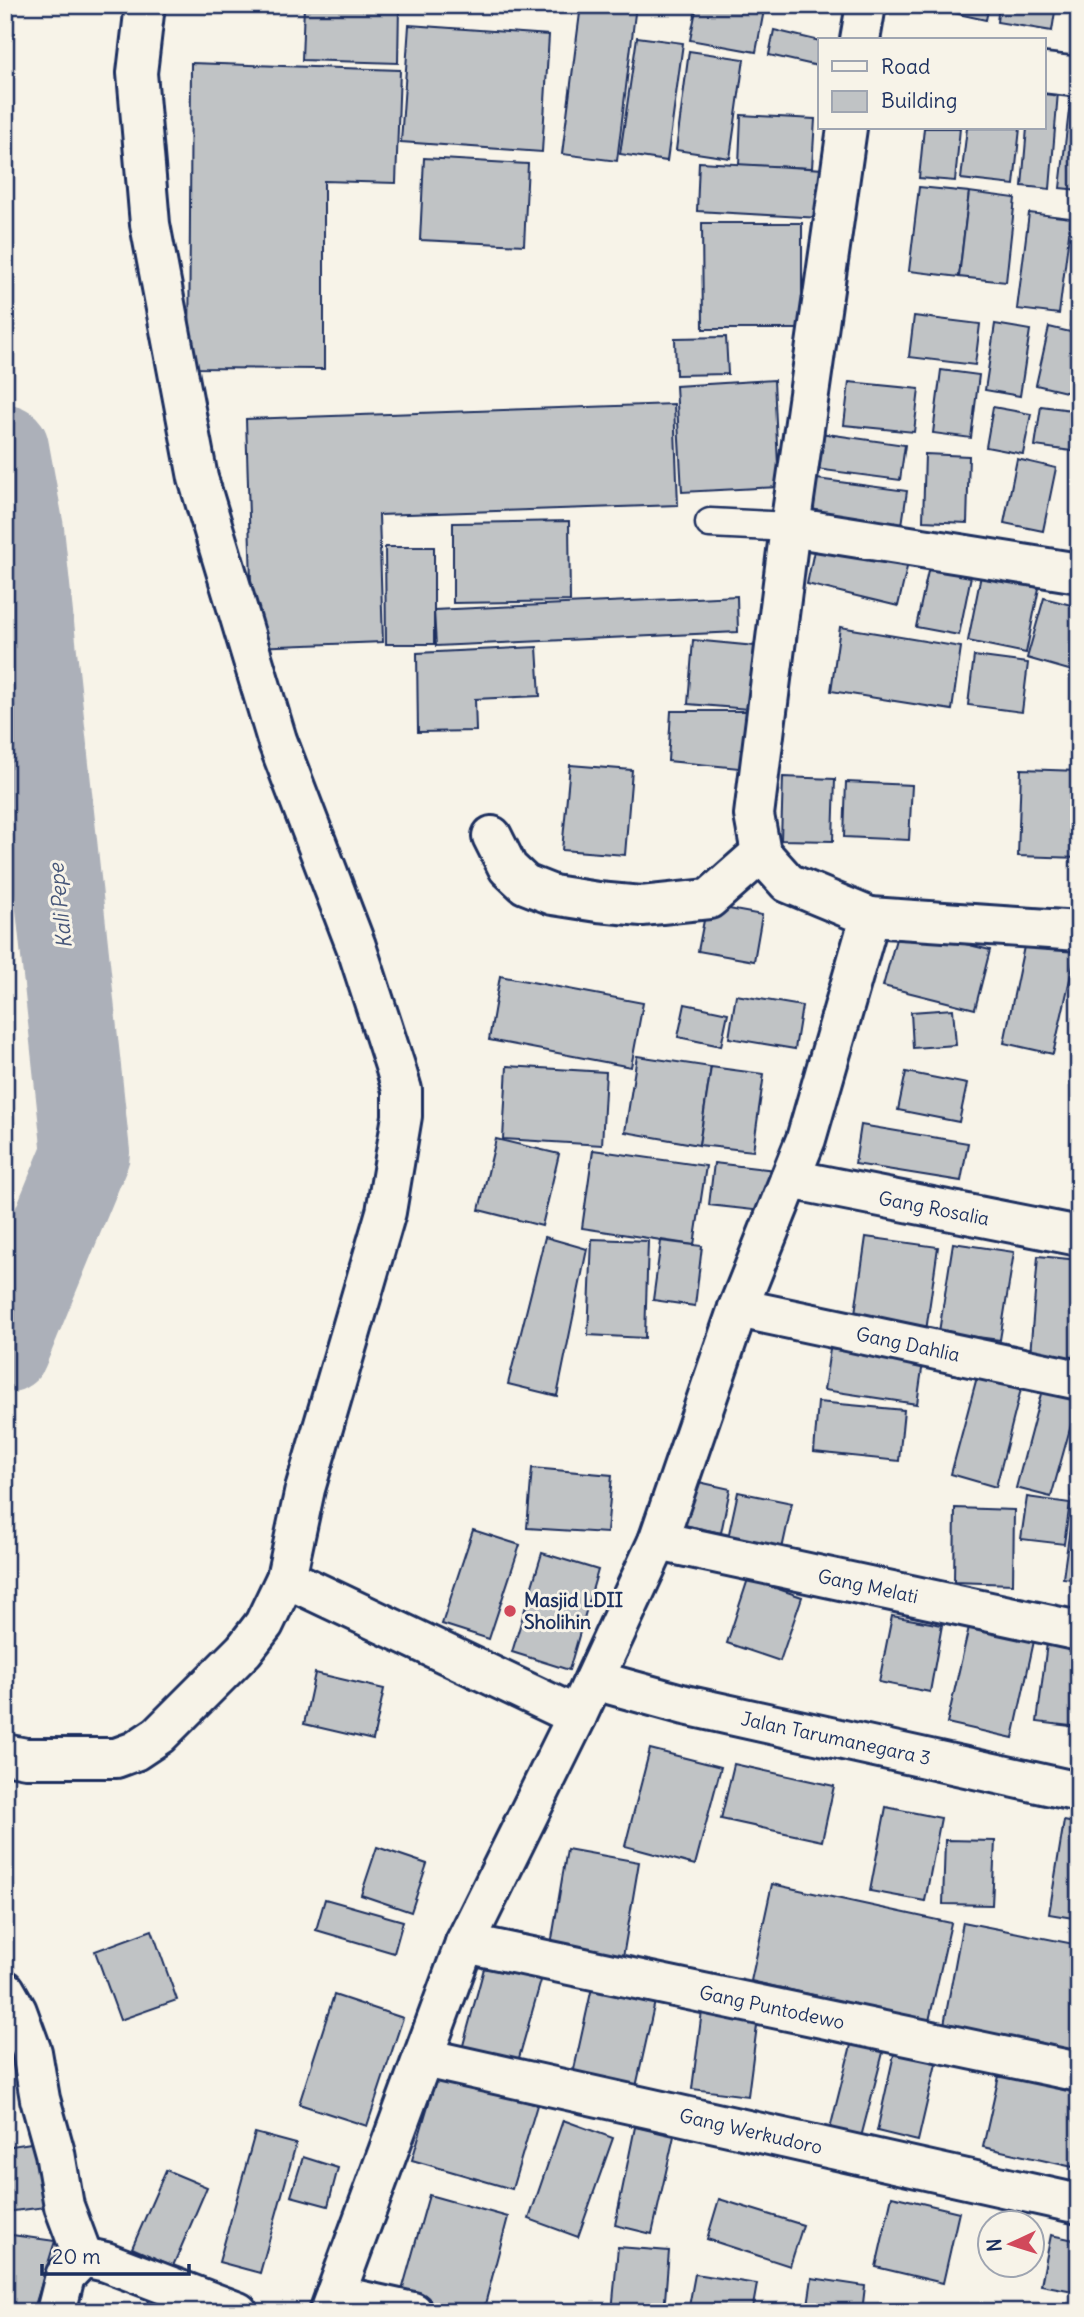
<svg xmlns="http://www.w3.org/2000/svg" width="1084" height="2317" font-family="Delius,sans-serif">
<style>
.lines{fill:none;stroke-linecap:round;stroke-linejoin:round}
.river{stroke:#acb0b9;stroke-width:88}
.building{fill:#c0c3c5;stroke:#1b2f5e;stroke-width:2}
.lane-casing{stroke:#1b2f5e;stroke-width:33}
.street-casing{stroke:#1b2f5e;stroke-width:44}
.lane{stroke:#f7f3e8;stroke-width:28}
.street{stroke:#f7f3e8;stroke-width:38}
.poi-dot{fill:#d1495b;stroke:#f7f3e8;stroke-width:2.5}
.labels{text-anchor:middle;dominant-baseline:central;stroke-width:6;stroke-linejoin:round;paint-order:stroke}
.street-label{font-size:19px;fill:#1b2f5e;stroke:#f7f3e8}
.poi-label{font-size:19px;font-weight:bold;fill:#1b2f5e;stroke:#f7f3e8;text-anchor:start}
.water-label{font-size:21px;font-style:italic;fill:#465679;stroke:#f7f3e8}
</style>
<rect width="100%" height="100%" fill="#f7f3e8"/>
<filter id="ink" filterUnits="userSpaceOnUse"><feTurbulence type="fractalNoise" baseFrequency=".0143" numOctaves="2"/><feDisplacementMap in="SourceGraphic" scale="14" xChannelSelector="R" yChannelSelector="G"/><feConvolveMatrix kernelMatrix="1 2 1 2 8 2 1 2 1" color-interpolation-filters="sRGB"/></filter>
<g filter="url(#ink)">
<g class="lines">
<path class="river" d="M5,448L20,530L86,1153L5,1349"/>
</g>
<g class="building">
<path d="M304,5H399L398,63L302,60Z"/>
<path d="M581,5H636L617,161L562,154Z"/>
<path d="M697,5H765L756,52L690,40Z"/>
<path d="M926,5H989L986,20L926,7Z"/>
<path d="M999,5H1056L1052,31L997,22Z"/>
<path d="M409,25L549,35L542,152L401,142Z"/>
<path d="M774,30L820,41L818,66L769,55Z"/>
<path d="M637,37L683,43L667,161L620,154Z"/>
<path d="M689,51L744,59L730,158L676,150Z"/>
<path d="M191,63L400,70L396,183L324,181V369L189,368Z"/>
<path d="M1044,90L1058,92L1050,189L1022,186L1027,128H1044Z"/>
<path d="M1071,93L1079,94V190L1060,188Z"/>
<path d="M741,115L815,119L812,168L739,165Z"/>
<path d="M924,128H960L955,181L919,178Z"/>
<path d="M967,128H1020L1014,185L961,179Z"/>
<path d="M424,158L528,164L524,245L420,240Z"/>
<path d="M699,162L824,169L821,218L697,211Z"/>
<path d="M919,187L969,192L959,277L909,271Z"/>
<path d="M969,192L1015,198L1006,282L959,277Z"/>
<path d="M1029,213L1071,218L1059,314L1017,309Z"/>
<path d="M702,223H802V329H703Z"/>
<path d="M1076,282L1079,283V328L1070,326Z"/>
<path d="M914,316L980,324L975,365L909,357Z"/>
<path d="M995,324L1030,330L1020,396L985,390Z"/>
<path d="M1049,327L1079,334V395L1036,385Z"/>
<path d="M726,337L728,374L676,375L675,338Z"/>
<path d="M941,370L979,375L971,438L933,433Z"/>
<path d="M774,380L779,487L682,492L676,386Z"/>
<path d="M849,382L919,389L914,432L844,425Z"/>
<path d="M674,404L678,505L379,515L383,642L253,647L246,419Z"/>
<path d="M1041,406L1079,411V452L1035,446Z"/>
<path d="M993,407L1031,414L1023,454L986,447Z"/>
<path d="M820,433L905,445L900,480L816,469Z"/>
<path d="M925,454L969,456L967,523L923,521Z"/>
<path d="M1017,459L1056,468L1043,531L1004,523Z"/>
<path d="M817,479L907,491L901,532L812,520Z"/>
<path d="M569,521L570,601L453,603V523Z"/>
<path d="M816,541L908,563L898,606L807,584Z"/>
<path d="M385,547H434V644H386Z"/>
<path d="M931,557L973,566L959,635L916,627Z"/>
<path d="M981,575L1039,588L1026,653L968,641Z"/>
<path d="M737,596L738,632L436,646L434,610Z"/>
<path d="M1044,598L1079,607V673L1027,658Z"/>
<path d="M840,627L961,647L952,710L831,691Z"/>
<path d="M693,640L755,646L749,709L688,704Z"/>
<path d="M537,647L540,696L475,699L476,731L418,732L417,653Z"/>
<path d="M974,656L1028,663L1022,712L968,705Z"/>
<path d="M671,711H754L749,769L668,761Z"/>
<path d="M570,765L632,770L625,855L562,850Z"/>
<path d="M1021,769L1079,771V858L1018,856Z"/>
<path d="M783,777L835,779L833,841L781,840Z"/>
<path d="M846,782L912,785L909,840L844,837Z"/>
<path d="M707,905L762,915L754,961L698,951Z"/>
<path d="M899,928L990,950L975,1009L883,986Z"/>
<path d="M1026,937L1077,948L1053,1054L1004,1043Z"/>
<path d="M500,976L643,1003L631,1067L489,1040Z"/>
<path d="M736,995L802,1006L795,1049L729,1038Z"/>
<path d="M685,1004L728,1013L721,1046L678,1037Z"/>
<path d="M953,1009L956,1045L913,1048L911,1012Z"/>
<path d="M637,1056L711,1067L699,1145L625,1132Z"/>
<path d="M507,1066L606,1072L602,1145L503,1139Z"/>
<path d="M711,1067L764,1074L753,1151L699,1145Z"/>
<path d="M906,1072L967,1084L959,1122L898,1110Z"/>
<path d="M861,1125L968,1143L961,1181L855,1164Z"/>
<path d="M496,1139L559,1154L542,1226L479,1210Z"/>
<path d="M593,1150L706,1166L694,1245L582,1228Z"/>
<path d="M714,1163L775,1170L771,1212L709,1205Z"/>
<path d="M545,1237L587,1249L557,1396L508,1384Z"/>
<path d="M866,1237L938,1247L926,1331L854,1320Z"/>
<path d="M592,1239L648,1241L645,1338L588,1335Z"/>
<path d="M661,1241L702,1246L695,1306L653,1300Z"/>
<path d="M953,1243L1014,1252L1000,1340L939,1332Z"/>
<path d="M1038,1256L1079,1260L1077,1359L1030,1355Z"/>
<path d="M830,1349L923,1362L917,1404L824,1390Z"/>
<path d="M977,1377L1021,1389L996,1487L951,1474Z"/>
<path d="M1042,1390L1078,1400L1051,1497L1016,1488Z"/>
<path d="M818,1402L904,1410L899,1461L814,1452Z"/>
<path d="M1079,1459V1498L1071,1497Z"/>
<path d="M532,1468L612,1475L607,1533L527,1528Z"/>
<path d="M690,1480L730,1489L721,1533L680,1524Z"/>
<path d="M738,1492L792,1503L782,1549L728,1538Z"/>
<path d="M1027,1497L1070,1503L1064,1544L1021,1539Z"/>
<path d="M1073,1506L1079,1507V1580L1063,1578Z"/>
<path d="M955,1508L1014,1510L1013,1584L954,1582Z"/>
<path d="M473,1530L520,1545L489,1639L442,1624Z"/>
<path d="M542,1553L598,1570L569,1670L512,1652Z"/>
<path d="M748,1579L802,1597L780,1661L727,1643Z"/>
<path d="M892,1616L942,1625L930,1692L879,1682Z"/>
<path d="M969,1627L1034,1641L1013,1738L947,1723Z"/>
<path d="M1047,1643L1079,1647V1727L1037,1722Z"/>
<path d="M315,1673L384,1689L373,1740L304,1724Z"/>
<path d="M650,1749L721,1767L695,1865L625,1846Z"/>
<path d="M734,1764L834,1786L822,1841L721,1819Z"/>
<path d="M886,1807L941,1818L925,1901L870,1891Z"/>
<path d="M1064,1821L1079,1824V1919L1049,1914Z"/>
<path d="M945,1840L995,1841L992,1905L943,1904Z"/>
<path d="M377,1847L427,1864L411,1912L361,1895Z"/>
<path d="M567,1849L639,1862L622,1963L550,1951Z"/>
<path d="M772,1884L951,1923L929,2021L751,1981Z"/>
<path d="M325,1899L403,1921L394,1953L316,1930Z"/>
<path d="M963,1922L1079,1945V2053L943,2030Z"/>
<path d="M152,1930L177,2000L120,2020L95,1951Z"/>
<path d="M486,1961L542,1977L517,2065L462,2049Z"/>
<path d="M593,1983L656,1997L636,2087L573,2074Z"/>
<path d="M334,1995L403,2018L367,2126L299,2104Z"/>
<path d="M703,2003L759,2010L748,2096L692,2089Z"/>
<path d="M854,2033L886,2041L860,2141L829,2133Z"/>
<path d="M896,2045L938,2055L918,2141L877,2131Z"/>
<path d="M1001,2067L1079,2085V2144L1073,2167L983,2147Z"/>
<path d="M437,2075L537,2105L512,2189L412,2160Z"/>
<path d="M563,2120L613,2138L578,2237L529,2219Z"/>
<path d="M635,2127L674,2136L652,2234L615,2225Z"/>
<path d="M255,2133L296,2144L260,2273L219,2262Z"/>
<path d="M44,2141L54,2206L5,2212V2147Z"/>
<path d="M303,2157L338,2168L328,2206L291,2196Z"/>
<path d="M166,2170L207,2187L173,2266L132,2248Z"/>
<path d="M429,2195L508,2217L483,2312H462L401,2294Z"/>
<path d="M892,2196L959,2212L943,2283L876,2267Z"/>
<path d="M719,2199L803,2225L790,2266L707,2239Z"/>
<path d="M5,2234L55,2241L33,2312H5Z"/>
<path d="M1051,2235L1079,2241V2292L1041,2285Z"/>
<path d="M618,2247L669,2251L664,2312H612Z"/>
<path d="M695,2274L757,2284L752,2312H688Z"/>
<path d="M812,2278L865,2286L862,2312H807Z"/>
<path d="M150,2286L180,2296L178,2312H146Z"/>
</g>
<g class="lines">
<g class="lane-casing">
<path id="lane" d="M710,523L790,527"/>
</g>
<g class="street-casing">
<g id="street">
<path d="M860,40L866,5"/>
<path d="M1044,73L1079,77"/>
<path d="M790,527L1079,573"/>
<path d="M492,836L508,868L525,884L553,895L598,902L642,906L709,899L761,853"/>
<path d="M870,917L1079,931"/>
<path d="M790,1179L1079,1236"/>
<path d="M738,1308L1079,1380"/>
<path d="M658,1541L1079,1631"/>
<path d="M286,1578L577,1716"/>
<path d="M594,1680L685,1705L1079,1792"/>
<path d="M5,1754L26,1758H116L135,1751L159,1735L244,1650L264,1624L286,1578L305,1489L386,1212L402,1116V1090L395,1066L356,946L277,740L198,478L150,224L137,73L145,5"/>
<path d="M465,1943L1079,2072"/>
<path d="M5,1990L17,2011L32,2052L40,2099L55,2153L64,2206L83,2257"/>
<path d="M424,2058L1079,2204"/>
<path d="M335,2295L413,2312"/>
<path d="M56,2312L65,2276L83,2257L106,2262L238,2312"/>
<path d="M329,2312L465,1943L577,1716L658,1541L738,1308L806,1139L870,917L788,883L761,853L754,815L790,527L847,128"/>
</g>
</g>
<use href="#lane" class="lane"/>
<use href="#street" class="street"/>
</g>
</g>
<circle class="poi-dot" cx="510" cy="1611" r="7"/>
<g class="labels">
<g class="street-label">
<text transform="translate(934 1208) rotate(11)">Gang Rosalia</text>
<text transform="translate(908 1344) rotate(12)">Gang Dahlia</text>
<text transform="translate(868 1586) rotate(12)">Gang Melati</text>
<text transform="translate(836 1738) rotate(12)">Jalan Tarumanegara 3</text>
<text transform="translate(772 2007) rotate(12)">Gang Puntodewo</text>
<text transform="translate(751 2131) rotate(13)">Gang Werkudoro</text>
</g>
<g class="poi-label">
<text x="524" y="1600">Masjid LDII<tspan x="524" dy="22">Sholihin</tspan></text>
</g>
<g class="water-label">
<text transform="translate(60 906) rotate(-96)">Kali Pepe</text>
</g>
</g>
<rect width="1084" height="2317" fill="none" stroke="#f7f3e8" stroke-width="28"/>
<rect x="14" y="14" width="1056" height="2289" fill="none" stroke="#1b2f5e" stroke-width="2.5" filter="url(#ink)"/>
<rect x="818" y="38" width="228" height="91" fill="#f7f3e8" stroke="#9fa5b1" stroke-width="2"/>
<rect x="832" y="61" width="35" height="10" fill="#f7f3e8" stroke="#9fa5b1" stroke-width="2"/>
<text x="881" y="74" font-size="21" fill="#1b2f5e">Road</text>
<rect x="832" y="91" width="35" height="21" fill="#c0c3c5" stroke="#9fa5b1" stroke-width="2"/>
<text x="881" y="108" font-size="21" fill="#1b2f5e">Building</text>
<g transform="translate(1011 2244) rotate(266)"><circle r="33" fill="#f7f3e8" stroke="#9fa5b1" stroke-width="2"/>
<path d="M0-5L12 26L0 18L-12 26Z" fill="#d1495b"/>
<text y="-10" font-size="19" font-weight="bold" text-anchor="middle" fill="#1b2f5e">N</text>
</g>
<path d="M42 2264v10h147v-10" fill="none" stroke="#1b2f5e" stroke-width="3.5"/>
<text x="52" y="2264" font-size="21" fill="#1b2f5e" stroke="#f7f3e8" stroke-width="5" paint-order="stroke">20 m</text>
</svg>
